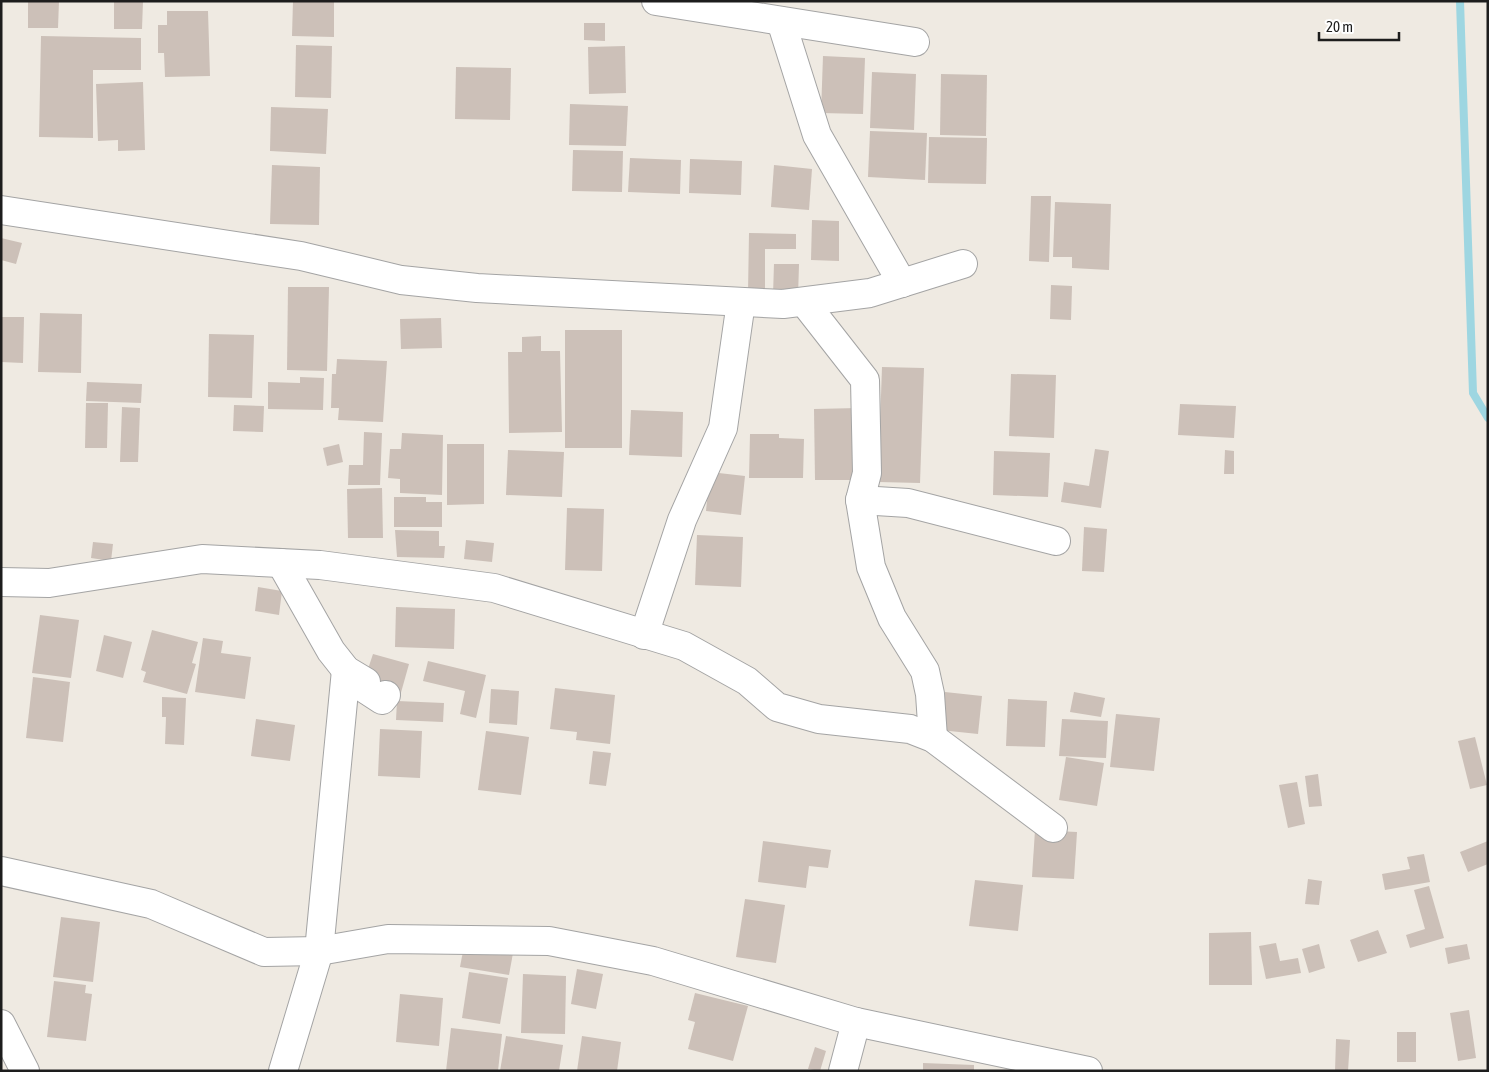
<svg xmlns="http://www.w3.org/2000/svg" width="1489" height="1072" font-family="'Asap Condensed',sans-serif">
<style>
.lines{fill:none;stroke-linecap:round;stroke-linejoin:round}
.stream{stroke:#9ed6e1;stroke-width:8}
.building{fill:#ccc0b8}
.minor-casing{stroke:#a4a4a4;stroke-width:30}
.minor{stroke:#fff;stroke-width:28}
</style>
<rect width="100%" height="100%" fill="#efeae2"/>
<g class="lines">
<path class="stream" d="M1460,1L1473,393L1488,418"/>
</g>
<g class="building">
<path d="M28,1H59L58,28H28Z"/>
<path d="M114,1H143L142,29H114Z"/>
<path d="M293,1H334V37L292,36Z"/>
<path d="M167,11H208L210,76L165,77L164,53H158V25H167Z"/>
<path d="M584,23H605V41L584,40Z"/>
<path d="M41,36L141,38V70H93V138L39,137Z"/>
<path d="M296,45L332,46L331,98L295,97Z"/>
<path d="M625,46L626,93L589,94L588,47Z"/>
<path d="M823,56L865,58L863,114L821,113Z"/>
<path d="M456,67L511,68L510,120L455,119Z"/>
<path d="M872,72L916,74L914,130L870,128Z"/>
<path d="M941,74L987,75L986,136L940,135Z"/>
<path d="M143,82L145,150L118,151V140L98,141L96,84Z"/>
<path d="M570,104L628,106L626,146L569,145Z"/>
<path d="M271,107L328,109L326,154L270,151Z"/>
<path d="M870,131L927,133L925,180L868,177Z"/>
<path d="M929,137L987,138L986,184L928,183Z"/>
<path d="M573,150L623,151L622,192L572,191Z"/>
<path d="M630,158L681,160L680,194L628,192Z"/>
<path d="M690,159L742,161L741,195L689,193Z"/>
<path d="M272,165L320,167L319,225L270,224Z"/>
<path d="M774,165L812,169L809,210L771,207Z"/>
<path d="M1031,196H1051L1049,262L1029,261Z"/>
<path d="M1055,202L1111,204L1109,270L1072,268V257H1053Z"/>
<path d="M812,220L839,221V261L811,260Z"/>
<path d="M749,233L796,234V249H765V294L748,293Z"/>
<path d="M1,238L22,243L16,264L1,260Z"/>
<path d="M774,264H799L798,296L773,295Z"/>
<path d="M1051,285L1072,286L1071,320L1050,319Z"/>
<path d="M288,287H329L327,371L287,370Z"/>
<path d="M40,313L82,314L81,373L38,372Z"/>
<path d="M1,317H24L23,363L1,362Z"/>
<path d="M441,318L442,348L401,349L400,319Z"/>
<rect x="565" y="330" width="57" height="118"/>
<path d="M209,334L254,335L252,398L208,397Z"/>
<path d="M541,336V351H560L562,432L509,433L508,352H522V337Z"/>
<path d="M337,359L387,361L383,422L338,420L339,408H331L332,374H336Z"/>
<path d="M882,367L924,368L920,483L878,482Z"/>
<path d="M1011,374L1056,375L1054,438L1009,436Z"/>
<path d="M300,377L324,378L323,410L268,409V382L300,383Z"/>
<path d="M87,382L142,384L141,403L86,401Z"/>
<path d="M86,403H108L107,448H85Z"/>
<path d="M1180,404L1236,406L1234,438L1178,435Z"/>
<path d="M234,405L264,406L263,432L233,431Z"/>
<path d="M122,407L140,408L138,462H120Z"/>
<path d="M858,408L859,480H815L814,409Z"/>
<path d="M631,410L683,412L682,457L629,455Z"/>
<path d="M364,432L382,433L380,485H348L349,465H363Z"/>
<path d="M402,433L443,435L442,495L400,493V479L388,478L390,449H401Z"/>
<path d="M750,434H779V438L804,439L803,478H749Z"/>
<path d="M339,444L343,462L327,466L323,448Z"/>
<path d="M447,444H484V504L447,505Z"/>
<path d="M1095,449L1109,451L1101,508L1061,502L1064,482L1089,486Z"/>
<path d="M508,450L564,452L562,497L506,495Z"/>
<path d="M1225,450L1234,451V474H1224Z"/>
<path d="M994,451L1050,453L1048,497L993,495Z"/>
<path d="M710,472L745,476L741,515L706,511Z"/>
<path d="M382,488L383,538H348L347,489Z"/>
<path d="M394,497H426V502H442V527H394Z"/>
<path d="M567,508L604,509L602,571L565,570Z"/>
<path d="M1084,527L1107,529L1104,572L1082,571Z"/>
<path d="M395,530L439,531V546H445L444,558L397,557Z"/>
<path d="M697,535L743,537L741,587L695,585Z"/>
<path d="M466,540L494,543L492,562L464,559Z"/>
<path d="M93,542L113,544L111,561L91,558Z"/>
<path d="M258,587L282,591L279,615L255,611Z"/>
<path d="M396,607L455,609L454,649L395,647Z"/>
<path d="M40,615L79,620L71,678L32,673Z"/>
<path d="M152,630L198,642L192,663L196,664L187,694L143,682L146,672L141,670Z"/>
<path d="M104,635L132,642L123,678L96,671Z"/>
<path d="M203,638L223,641L221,653L251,657L245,699L195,692Z"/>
<path d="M373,654L409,664L400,696L367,687V672Z"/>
<path d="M428,661L486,675L476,718L460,714L465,691L423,681Z"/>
<path d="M33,677L70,682L63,742L26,738Z"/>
<path d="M555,688L615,695L610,744L576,740L577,732L550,729Z"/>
<path d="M491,689L519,691L517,725L489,723Z"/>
<path d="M945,692L982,696L978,734L940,730Z"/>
<path d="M1074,692L1105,698L1101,717L1070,712Z"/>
<path d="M162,697L186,698L184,745L165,744L166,717H162Z"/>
<path d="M1008,699L1047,701L1045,747L1006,746Z"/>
<path d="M397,701L444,703L443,722L396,720Z"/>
<path d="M1116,714L1160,718L1154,771L1110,767Z"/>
<path d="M256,719L295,725L290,761L251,756Z"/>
<path d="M1062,719L1108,721L1106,758L1059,756Z"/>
<path d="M380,729L422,731L420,778L378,776Z"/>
<path d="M486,731L529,737L521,795L478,790Z"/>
<path d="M1475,737L1487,785L1470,789L1458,741Z"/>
<path d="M593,751L611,753L606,786L589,784Z"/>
<path d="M1066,757L1104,763L1097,806L1059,800Z"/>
<path d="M1318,774L1322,806L1309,807L1305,776Z"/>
<path d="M1297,782L1305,824L1288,828L1279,785Z"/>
<path d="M1035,830L1077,832L1074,879L1032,877Z"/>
<path d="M763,841L831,850L828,868L809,866L806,888L758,882Z"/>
<path d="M1488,841V864L1468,872L1460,852Z"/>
<path d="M1424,854L1430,882L1385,890L1382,874L1410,869L1407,857Z"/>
<path d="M1308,879L1322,881L1319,905L1305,904Z"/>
<path d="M975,880L1023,885L1018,931L969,926Z"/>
<path d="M1429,886L1444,938L1410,948L1406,935L1425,929L1414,890Z"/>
<path d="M745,899L785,905L776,963L736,957Z"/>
<path d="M61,917L100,922L93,982L53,977Z"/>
<path d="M1378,930L1387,953L1358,962L1350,940Z"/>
<path d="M1251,932L1252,985H1209V933Z"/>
<path d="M1276,943L1280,961L1298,958L1301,973L1266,979L1259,946Z"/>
<path d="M1319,944L1325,968L1309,973L1302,949Z"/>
<path d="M1467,944L1470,959L1448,964L1445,948Z"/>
<path d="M464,946L513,953L509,975L460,967Z"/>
<path d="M577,969L603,974L596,1009L571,1004Z"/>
<path d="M469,972L508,978L500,1024L462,1018Z"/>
<path d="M523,974L566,976L565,1034L521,1033Z"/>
<path d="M54,981L86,985L85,993L92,994L86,1041L47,1037Z"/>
<path d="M695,993L748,1006L733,1061L688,1049L695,1022L688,1020Z"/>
<path d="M400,994L443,998L439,1046L396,1042Z"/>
<path d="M1469,1010L1476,1058L1458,1061L1450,1013Z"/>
<path d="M451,1028L502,1034L498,1071H446Z"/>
<rect x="1397" y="1032" width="19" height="30"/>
<path d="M506,1036L563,1045L559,1071H500Z"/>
<path d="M582,1036L621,1042L617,1071H577Z"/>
<path d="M1336,1039L1350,1040L1348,1071H1335Z"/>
<path d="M815,1047L826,1051L820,1071L808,1069Z"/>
<path d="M923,1063L974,1065V1071H923Z"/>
</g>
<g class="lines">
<g class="minor-casing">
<g id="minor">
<path d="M656,1L915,42"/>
<path d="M781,21L817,135L902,283"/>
<path d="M1,210L301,256L401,280L477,288L783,304L870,293L963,264"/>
<path d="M804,302L865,380L867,473L860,500L871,567L892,618L925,671L930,694L933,738"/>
<path d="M860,500L908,503L1056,541"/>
<path d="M281,563L331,651L346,670L366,682L362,687L382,700L386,695"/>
<path d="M1,582L49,583L202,559L320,565L494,588L684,646L747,681L777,707L819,719L910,729L933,738L1053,828"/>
<path d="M644,635L682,520L723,428L741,302"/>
<path d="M1,871L151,904L264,952L319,951L388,939L549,941L653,961L856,1022"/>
<path d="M1,1024L25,1071"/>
<path d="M283,1071L319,951L346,670"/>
<path d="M843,1071L856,1022L1088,1071"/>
</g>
</g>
<use href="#minor" class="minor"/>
</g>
<rect width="1489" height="1072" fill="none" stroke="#1d1d1d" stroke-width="5"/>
<path d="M1319 32v8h80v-8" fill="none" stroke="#1d1d1d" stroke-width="2.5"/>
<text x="1326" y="32" font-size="15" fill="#1d1d1d" stroke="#ffffff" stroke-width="4" paint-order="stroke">20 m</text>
</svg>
